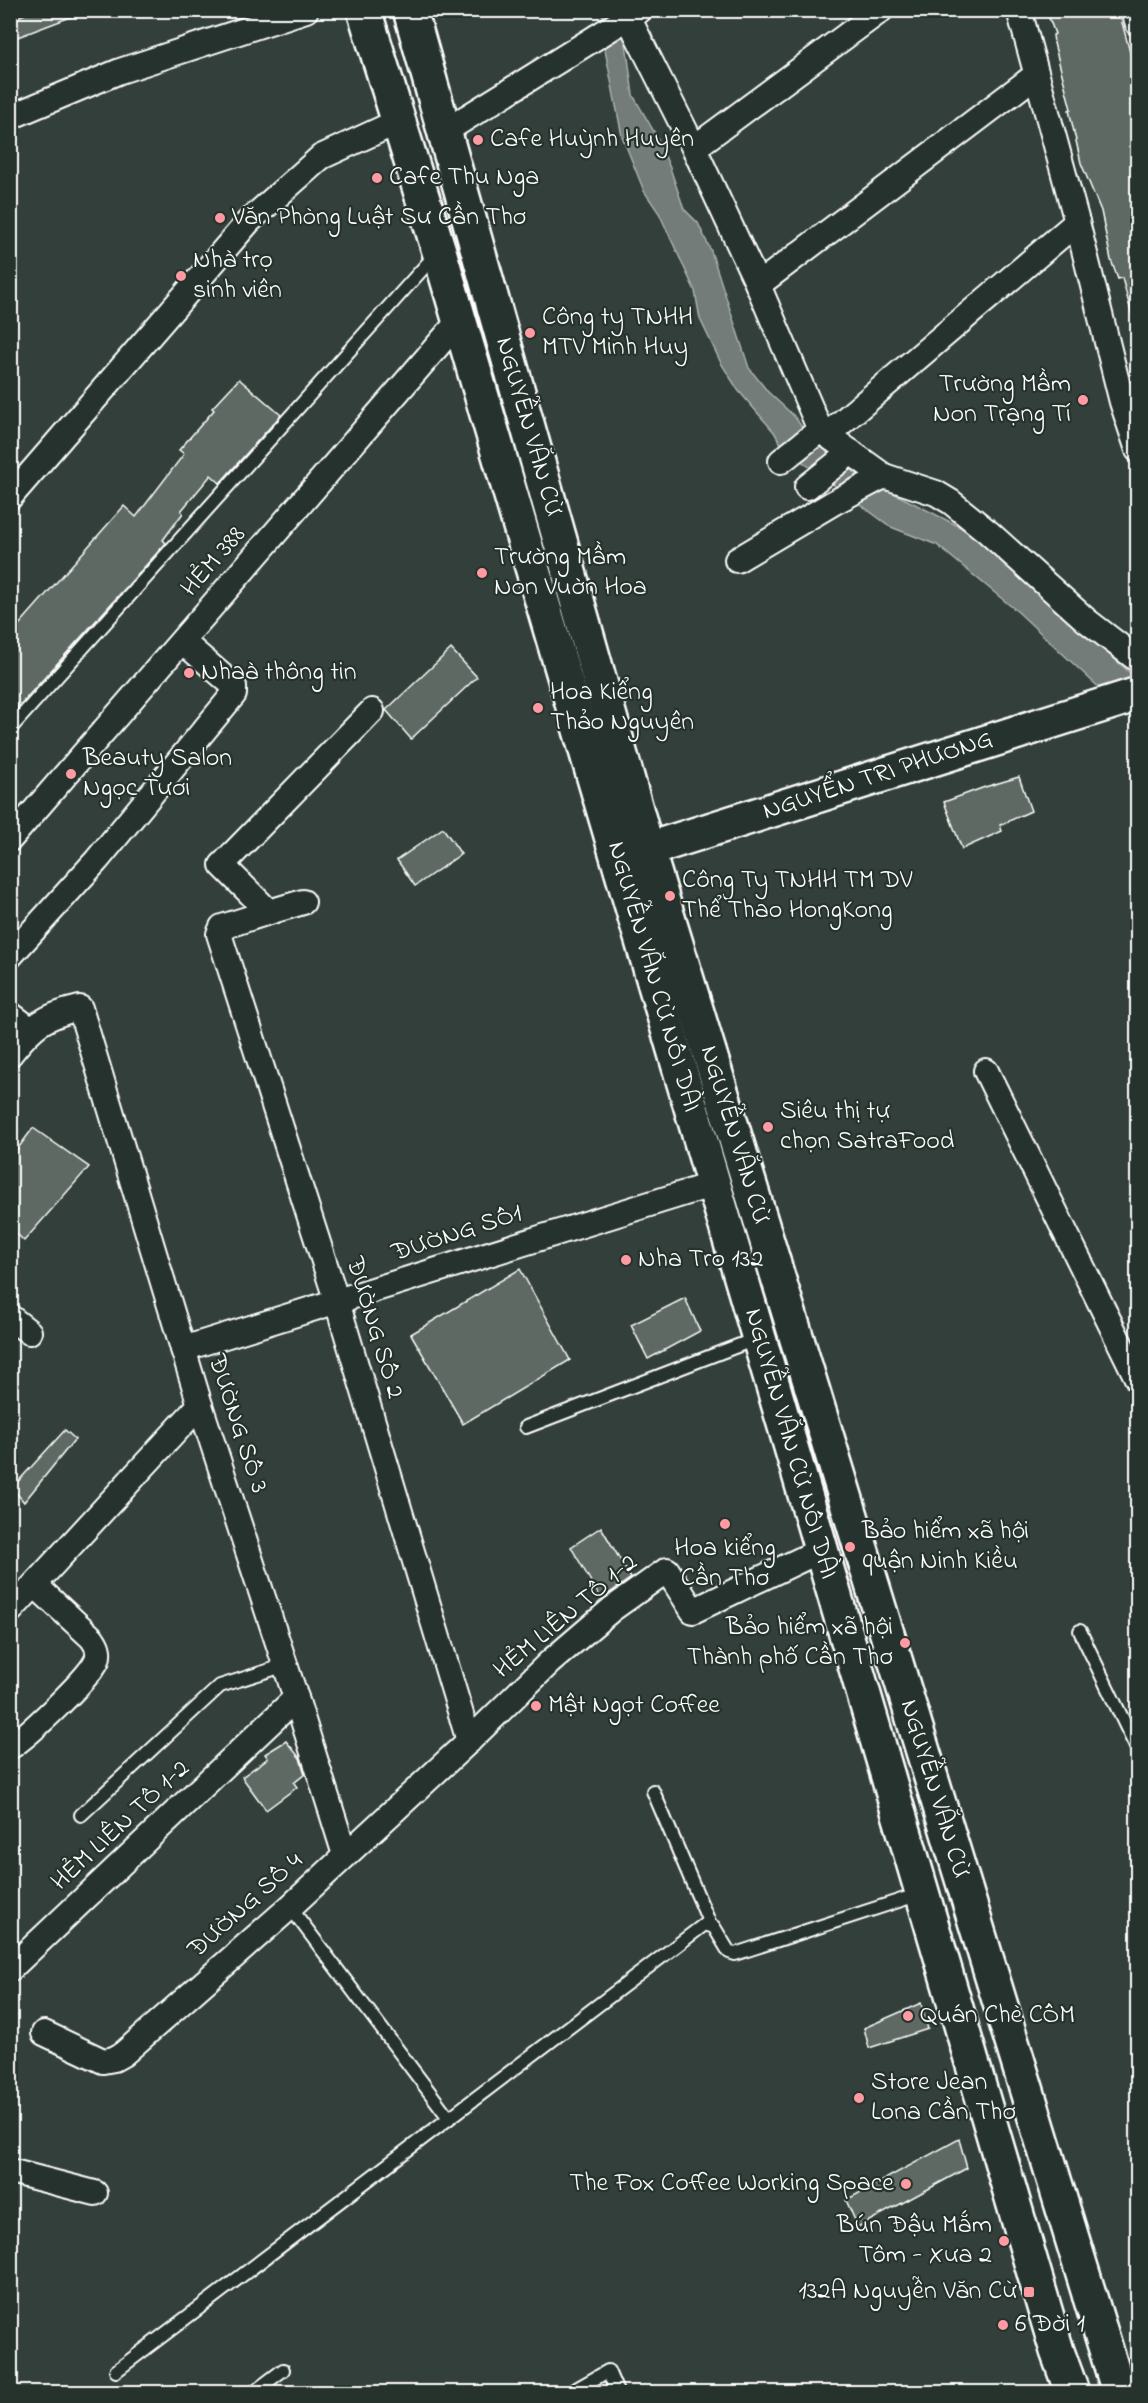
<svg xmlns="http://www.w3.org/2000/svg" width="1148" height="2403" font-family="'Indie Flower',sans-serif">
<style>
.water{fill:#737b78;stroke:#abb0ae;stroke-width:1.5}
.building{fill:#5f6964;stroke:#fff;stroke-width:1.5}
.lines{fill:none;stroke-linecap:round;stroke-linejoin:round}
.lane-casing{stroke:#fff;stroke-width:16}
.street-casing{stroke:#fff;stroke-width:28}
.secondary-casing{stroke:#fff;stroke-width:38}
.lane{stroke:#26332d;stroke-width:12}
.street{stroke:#26332d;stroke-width:24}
.secondary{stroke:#26332d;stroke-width:33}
.poi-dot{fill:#ff9aa2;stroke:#26332d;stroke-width:2}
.labels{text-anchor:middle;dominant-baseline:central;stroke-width:4.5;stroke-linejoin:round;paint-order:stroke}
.poi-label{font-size:26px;fill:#fff;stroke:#26332d;text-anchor:start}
.street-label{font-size:26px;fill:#fff;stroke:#26332d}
</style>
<rect width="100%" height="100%" fill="#333f3a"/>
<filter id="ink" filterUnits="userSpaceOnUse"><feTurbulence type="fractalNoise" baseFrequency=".0167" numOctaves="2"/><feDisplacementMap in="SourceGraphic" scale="12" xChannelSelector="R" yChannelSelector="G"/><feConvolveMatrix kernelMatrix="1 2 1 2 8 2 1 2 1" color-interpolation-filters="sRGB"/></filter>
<g filter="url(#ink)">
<path class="water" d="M599,11H619L622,14L633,95L657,137L670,168L684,209L698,223L711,251L749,368L768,392L794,416L804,430L831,456L862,477L960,527L984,544L1137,679V723L1018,612L937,545L891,527L804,463L781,444L774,432L738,390L721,363L700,319L695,291L659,213L644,191L622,136L605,50L606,20Z"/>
<g class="building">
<path d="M35,10H84V12L10,40V20Z"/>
<path d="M1046,10H1118L1123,26L1137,79V315H1132L1122,278L1118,279L1111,260L1101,211L1081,163L1069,110L1071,109L1054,43L1053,35L1055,34Z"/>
<path d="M239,379L281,415L220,483L211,475L181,511L183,513L163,540L166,543L10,716V635L124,506L136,517L184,454L179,450L214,410L212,408Z"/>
<path d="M451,649L477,677L411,739L386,710Z"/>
<path d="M1019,777L1031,811L1000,825L1002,831L962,849L944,802L985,787Z"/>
<path d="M443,828L461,854L415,886L397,860Z"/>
<path d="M33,1128L89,1167L24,1241L10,1227V1159Z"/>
<path d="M520,1269L570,1360L463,1424L411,1334Z"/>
<path d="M685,1298L700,1331L648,1359L631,1325Z"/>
<path d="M65,1430L75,1439L24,1502L12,1488Z"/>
<path d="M601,1527L631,1578L601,1599L571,1547Z"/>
<path d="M286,1741L300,1758L305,1774L294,1783L297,1787L266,1810L242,1777L268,1758L265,1754Z"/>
<path d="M921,2003L928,2029L869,2048L864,2028Z"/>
<path d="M959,2139L967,2168L858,2227L846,2200Z"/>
</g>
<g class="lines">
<g class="lane-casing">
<g id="lane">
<path d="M10,729L436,254"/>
<path d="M526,1427L758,1338"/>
<path d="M1080,1631L1138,1751"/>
<path d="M653,1791L710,1924"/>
<path d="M81,1815L220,1686L286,1665"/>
<path d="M290,1907L449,2118"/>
<path d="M116,2371L705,1924L714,1927L729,1952L735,1954L920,1894"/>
<path d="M254,2392L283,2370"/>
<path d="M571,2392L608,2371L617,2392"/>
</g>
</g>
<g class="street-casing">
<g id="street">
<path d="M1019,10L1077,222L1122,402L1138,450"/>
<path d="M1134,10L1138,24"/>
<path d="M629,19L694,148L758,285L820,430L884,476L833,503L737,560"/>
<path d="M10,117L120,71L306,10"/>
<path d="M445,131L640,10"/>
<path d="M694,148L881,10"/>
<path d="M758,285L1036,75"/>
<path d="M828,434L1077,222"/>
<path d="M781,461L820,430"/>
<path d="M884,476L936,493L951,502L988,532L1086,620L1138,660"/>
<path d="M807,487L851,452"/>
<path d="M10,497L249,221L321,157L399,121"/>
<path d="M372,711L222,865L269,912L222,927L219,934L337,1302L469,1741"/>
<path d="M10,839L459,321"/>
<path d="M269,912L303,902"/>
<path d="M10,956L97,860L234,694V686L183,642"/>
<path d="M10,1014L30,1029"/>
<path d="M10,1054C33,1025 44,1016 80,1008L200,1405L296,1698L345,1855"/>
<path d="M986,1071L1138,1380"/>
<path d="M10,1317L29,1332"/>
<path d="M183,1349L714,1184"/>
<path d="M10,1611L200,1405"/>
<path d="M10,1747C29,1735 89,1678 97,1660C100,1651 97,1645 92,1638L35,1585"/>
<path d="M10,1969L296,1698"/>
<path d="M44,2033L103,2061L114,2059L123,2054L290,1907L469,1741L550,1662L612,1609L667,1570L693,1611L821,1550"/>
<path d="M10,2171L95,2193"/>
</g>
</g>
<g class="secondary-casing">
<g id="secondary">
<path d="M364,10L439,251L1057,2351L1072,2392"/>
<path d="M410,10L651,862L1119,2392"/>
<path d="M627,856L1138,694"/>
</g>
</g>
<use href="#lane" class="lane"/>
<use href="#street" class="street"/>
<use href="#secondary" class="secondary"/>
</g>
</g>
<g class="poi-dot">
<circle cx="478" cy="140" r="6"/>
<circle cx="377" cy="178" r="6"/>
<circle cx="220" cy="218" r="6"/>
<circle cx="181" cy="276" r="6"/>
<circle cx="530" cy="333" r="6"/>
<circle cx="1083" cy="400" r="6"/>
<circle cx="482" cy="573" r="6"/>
<circle cx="189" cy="673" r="6"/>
<circle cx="538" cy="708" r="6"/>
<circle cx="71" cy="774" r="6"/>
<circle cx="670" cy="896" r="6"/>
<circle cx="768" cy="1127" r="6"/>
<circle cx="626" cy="1260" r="6"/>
<circle cx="725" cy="1524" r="6"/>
<circle cx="850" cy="1547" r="6"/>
<circle cx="905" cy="1643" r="6"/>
<circle cx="536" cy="1706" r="6"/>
<circle cx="908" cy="2016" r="6"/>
<circle cx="859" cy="2098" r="6"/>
<circle cx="906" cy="2184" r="6"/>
<circle cx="1004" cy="2241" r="6"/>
<rect x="1023" y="2286" width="12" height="12" rx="3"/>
<circle cx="1003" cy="2325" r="6"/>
</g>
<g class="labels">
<g class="poi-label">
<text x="490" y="140">Cafe Huỳnh Huyên</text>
<text x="389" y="178">Cafe Thu Nga</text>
<text x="232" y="218">Văn Phòng Luật Sư Cần Thơ</text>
<text x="193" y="261">Nhà trọ<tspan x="193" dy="30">sinh viên</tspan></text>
<text x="542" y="318">Công ty TNHH<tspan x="542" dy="30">MTV Minh Huy</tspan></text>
<text x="1071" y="385" text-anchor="end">Trường Mầm<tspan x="1071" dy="30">Non Trạng Tí</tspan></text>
<text x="494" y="558">Trường Mầm<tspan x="494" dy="30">Non Vuờn Hoa</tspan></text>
<text x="201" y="673">Nhaà thông tin</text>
<text x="550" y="693">Hoa Kiểng<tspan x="550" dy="30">Thảo Nguyên</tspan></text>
<text x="83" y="759">Beauty Salon<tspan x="83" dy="30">Ngọc Tươi</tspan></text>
<text x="682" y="881">Công Ty TNHH TM DV<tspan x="682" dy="30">Thể Thao HongKong</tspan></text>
<text x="780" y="1112">Siêu thị tự<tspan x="780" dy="30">chọn SatraFood</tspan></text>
<text x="638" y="1260">Nha Tro 132</text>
<text x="862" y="1532">Bảo hiểm xã hội<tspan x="862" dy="30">quận Ninh Kiều</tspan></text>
<text x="725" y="1549" text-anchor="middle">Hoa kiểng<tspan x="725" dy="30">Cần Thơ</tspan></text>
<text x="893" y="1628" text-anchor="end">Bảo hiểm xã hội<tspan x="893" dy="30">Thành phố Cần Thơ</tspan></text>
<text x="548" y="1706">Mật Ngọt Coffee</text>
<text x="920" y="2016">Quán Chè CỐM</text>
<text x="871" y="2083">Store Jean<tspan x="871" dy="30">Lona Cần Thơ</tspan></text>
<text x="894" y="2184" text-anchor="end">The Fox Coffee Working Space</text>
<text x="992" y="2226" text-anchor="end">Bún Đậu Mắm<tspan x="992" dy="30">Tôm - Xưa 2</tspan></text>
<text x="1017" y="2292" text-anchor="end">132A Nguyễn Văn Cừ</text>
<text x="1015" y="2325">6 Đời 1</text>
</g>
<g class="street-label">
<text transform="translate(528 427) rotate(74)">NGUYỄN VĂN CỪ</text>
<text transform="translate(214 562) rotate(-49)">HẺM 388</text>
<text transform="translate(878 776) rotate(-18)">NGUYỂN TRI PHƯƠNG</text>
<text transform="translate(653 977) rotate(74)">NGUYỄN VĂN CỪ NỐI DÀI</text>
<text transform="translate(734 1135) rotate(73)">NGUYỄN VĂN CỪ</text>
<text transform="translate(457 1234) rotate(-18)">ĐƯỜNG SỐ1</text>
<text transform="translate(374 1328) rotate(73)">ĐƯỜNG SỐ 2</text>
<text transform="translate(237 1424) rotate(72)">ĐƯỜNG SỐ 3</text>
<text transform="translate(790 1444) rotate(74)">NGUYỄN VĂN CỪ NỐI DÀI</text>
<text transform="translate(566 1617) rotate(-40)">HẺM LIÊN TỔ 1-2</text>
<text transform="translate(934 1789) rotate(73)">NGUYỄN VĂN CỪ</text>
<text transform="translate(121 1826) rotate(-43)">HẺM LIÊN TỔ 1-2</text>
<text transform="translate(246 1906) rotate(-42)">ĐƯỜNG SỐ 4</text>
</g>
</g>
<rect width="1148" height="2403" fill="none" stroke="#26332d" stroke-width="36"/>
<rect x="18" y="18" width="1112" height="2367" fill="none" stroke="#fff" stroke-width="2" filter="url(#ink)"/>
</svg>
